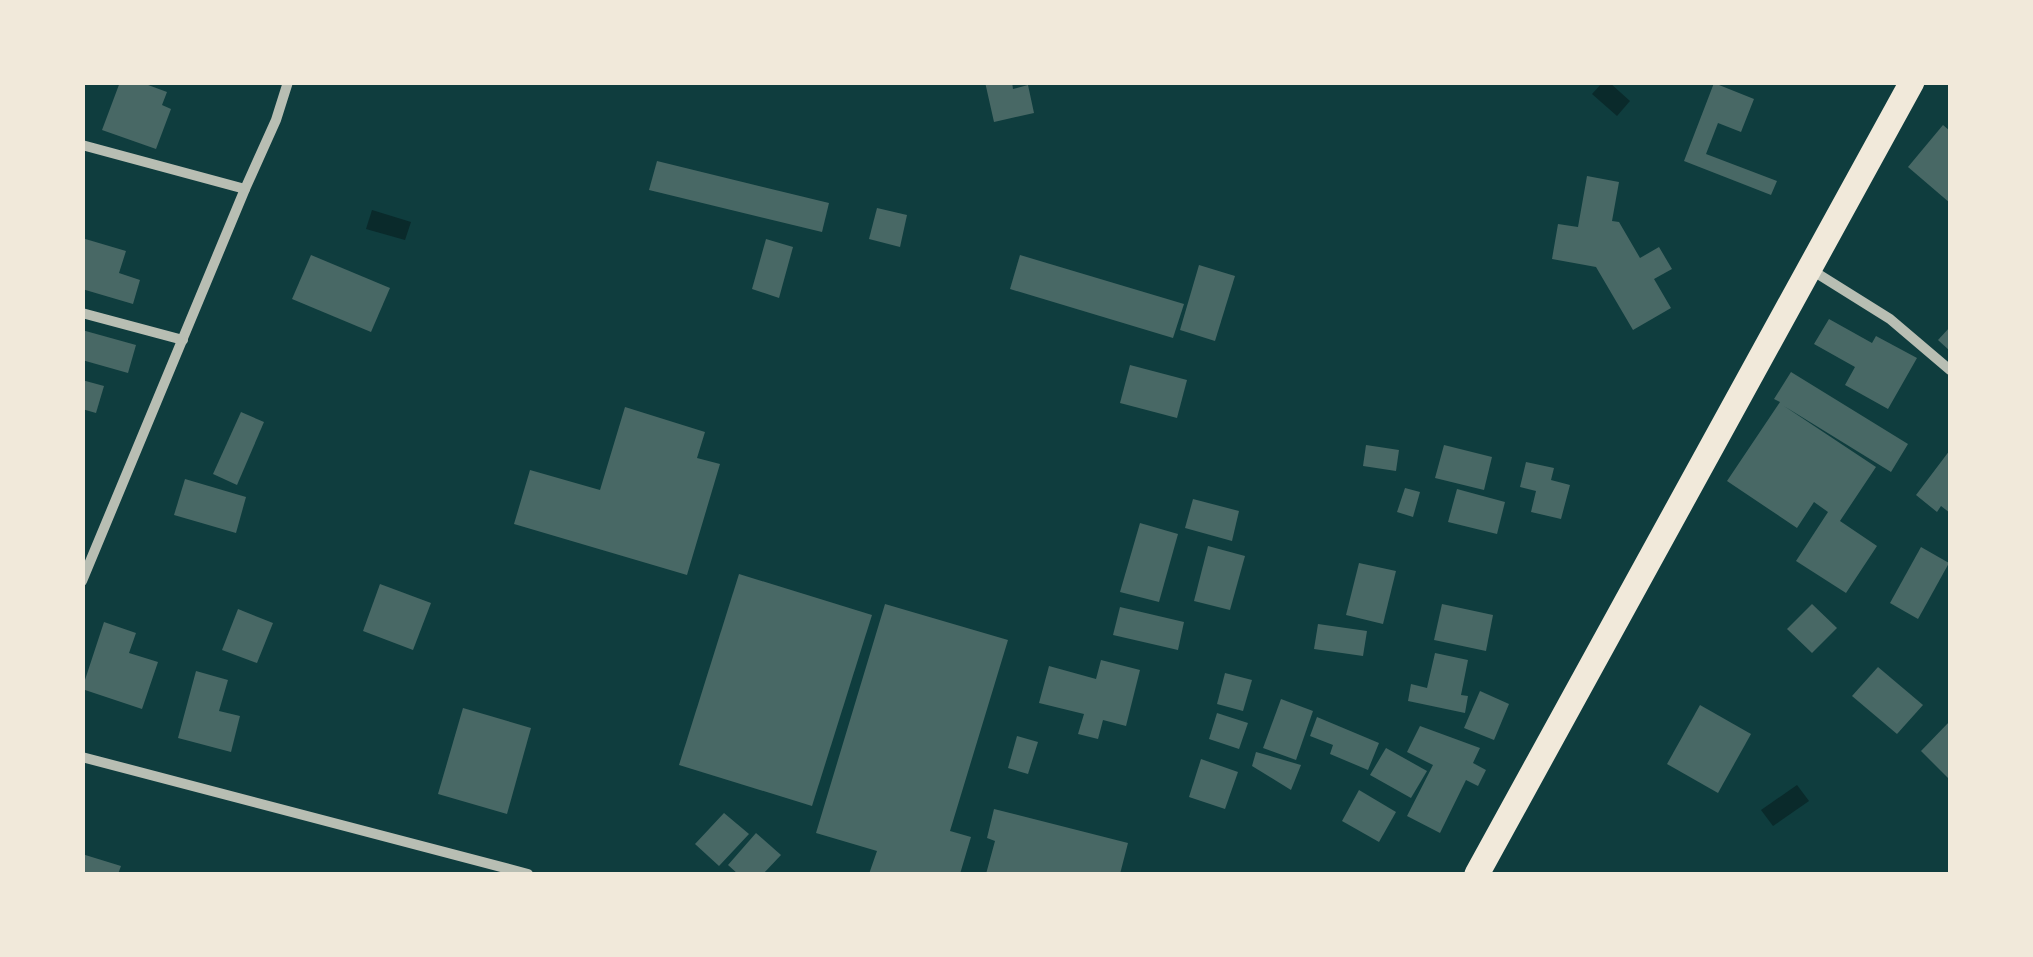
<svg xmlns="http://www.w3.org/2000/svg" width="2033" height="957" font-family="'Roboto Condensed',sans-serif">
<style>
.water{fill:#0a2a2b}
.building{fill:#486865}
.lines{fill:none;stroke-linecap:round;stroke-linejoin:round}
.minor{stroke:#b8beb3;stroke-width:10}
.primary{stroke:#f1e9da;stroke-width:25}
</style>
<rect width="100%" height="100%" fill="#0f3d3e"/>
<g class="water">
<path d="M1602,83H1610L1630,101L1617,116L1592,94Z"/>
<path d="M372,210L411,222L405,240L366,229Z"/>
<path d="M1797,785L1809,801L1773,826L1761,810Z"/>
</g>
<g class="building">
<path d="M120,82H140L167,92L162,105L171,109L156,149L102,130Z"/>
<path d="M985,82H1012L1013,89L1028,85L1034,113L994,122Z"/>
<path d="M1714,83L1754,99L1741,132L1718,123L1706,154L1777,181L1771,195L1684,161Z"/>
<path d="M1943,125L1950,131V203L1908,167Z"/>
<path d="M657,161L829,203L822,232L649,190Z"/>
<path d="M1587,176L1619,182L1612,221L1619,222L1640,258L1659,247L1672,269L1654,279L1671,308L1633,330L1596,267L1552,259L1558,224L1578,227Z"/>
<path d="M877,208L907,215L900,247L869,239Z"/>
<path d="M82,238L126,251L119,273L140,280L133,304L82,289Z"/>
<path d="M766,239L793,247L779,298L752,289Z"/>
<path d="M311,255L390,288L371,332L292,299Z"/>
<path d="M1020,255L1184,304L1173,338L1010,289Z"/>
<path d="M1199,265L1235,276L1215,341L1180,330Z"/>
<path d="M1829,319L1872,343L1876,336L1917,358L1888,409L1845,385L1855,367L1814,344Z"/>
<path d="M1950,327V351L1938,340Z"/>
<path d="M82,330L136,345L128,373L82,360Z"/>
<path d="M1130,365L1187,380L1177,418L1120,403Z"/>
<path d="M1791,372L1908,444L1891,472L1784,406L1876,467L1840,521L1877,546L1846,593L1796,561L1828,512L1814,502L1797,528L1727,481L1780,402L1774,399Z"/>
<path d="M82,380L104,386L96,413L82,409Z"/>
<path d="M625,407L705,432L697,458L720,464L687,575L514,524L530,470L600,490Z"/>
<path d="M241,412L264,422L237,485L213,474Z"/>
<path d="M1366,445L1399,450L1396,471L1363,466Z"/>
<path d="M1444,445L1492,457L1484,490L1435,478Z"/>
<path d="M1950,450V513L1941,506L1937,512L1916,495Z"/>
<path d="M1526,462L1554,468L1551,480L1570,485L1561,519L1531,512L1536,491L1520,487Z"/>
<path d="M185,479L246,497L236,533L174,515Z"/>
<path d="M1405,488L1420,492L1413,517L1397,512Z"/>
<path d="M1457,489L1505,502L1497,534L1448,522Z"/>
<path d="M1193,499L1239,511L1232,541L1185,528Z"/>
<path d="M1140,523L1178,534L1159,602L1120,592Z"/>
<path d="M1208,546L1245,556L1230,610L1194,601Z"/>
<path d="M1921,547L1949,563L1918,619L1890,603Z"/>
<path d="M1359,563L1396,571L1383,624L1346,615Z"/>
<path d="M739,574L872,615L812,806L679,765Z"/>
<path d="M380,584L431,603L413,650L363,631Z"/>
<path d="M885,604L1008,640L950,831L971,837L960,874H869L877,851L816,833Z"/>
<path d="M1442,604L1493,615L1486,651L1434,640Z"/>
<path d="M1812,604L1837,628L1812,653L1787,629Z"/>
<path d="M1120,607L1184,622L1178,650L1113,635Z"/>
<path d="M238,609L273,623L257,663L222,650Z"/>
<path d="M104,622L136,633L129,653L158,662L142,709L82,689Z"/>
<path d="M1318,624L1367,631L1363,656L1314,649Z"/>
<path d="M1435,653L1468,660L1461,695L1468,696L1465,713L1408,701L1411,684L1427,688Z"/>
<path d="M1101,660L1140,670L1126,726L1103,720L1098,739L1078,734L1084,714L1039,703L1049,666L1096,679Z"/>
<path d="M1878,667L1923,705L1897,734L1852,696Z"/>
<path d="M196,671L228,680L219,711L240,716L231,752L178,738Z"/>
<path d="M1225,673L1252,680L1243,711L1217,704Z"/>
<path d="M1480,691L1509,704L1494,740L1464,728Z"/>
<path d="M1281,699L1313,711L1296,760L1263,748Z"/>
<path d="M1700,705L1751,734L1718,793L1667,764Z"/>
<path d="M463,708L531,728L507,814L438,794Z"/>
<path d="M1217,713L1248,723L1239,749L1209,739Z"/>
<path d="M1317,717L1379,743L1368,770L1330,754L1333,745L1310,736Z"/>
<path d="M1950,721V780L1921,751Z"/>
<path d="M1420,726L1480,748L1473,763L1486,770L1478,786L1466,780L1440,833L1407,816L1433,765L1407,752Z"/>
<path d="M1017,736L1038,742L1028,774L1008,768Z"/>
<path d="M1386,748L1427,771L1411,798L1370,775Z"/>
<path d="M1256,752L1301,765L1291,790L1252,766Z"/>
<path d="M1201,759L1238,772L1225,809L1189,797Z"/>
<path d="M1359,790L1396,812L1379,842L1342,821Z"/>
<path d="M994,809L1128,843L1120,874H986L995,841L987,838Z"/>
<path d="M724,813L749,834L719,866L695,844Z"/>
<path d="M756,833L781,855L763,874H738L728,865Z"/>
<path d="M82,854L121,866L118,874H82Z"/>
</g>
<g class="lines">
<g class="minor">
<path d="M82,145L245,189"/>
<path d="M1810,269L1890,319L1950,370"/>
<path d="M82,313L183,340"/>
<path d="M82,581L245,189L276,120L288,82"/>
<path d="M82,757L528,874"/>
</g>
<path class="primary" d="M1477,874L1912,82"/>
</g>
<rect width="2033" height="957" fill="none" stroke="#f1e9da" stroke-width="170"/>
</svg>
